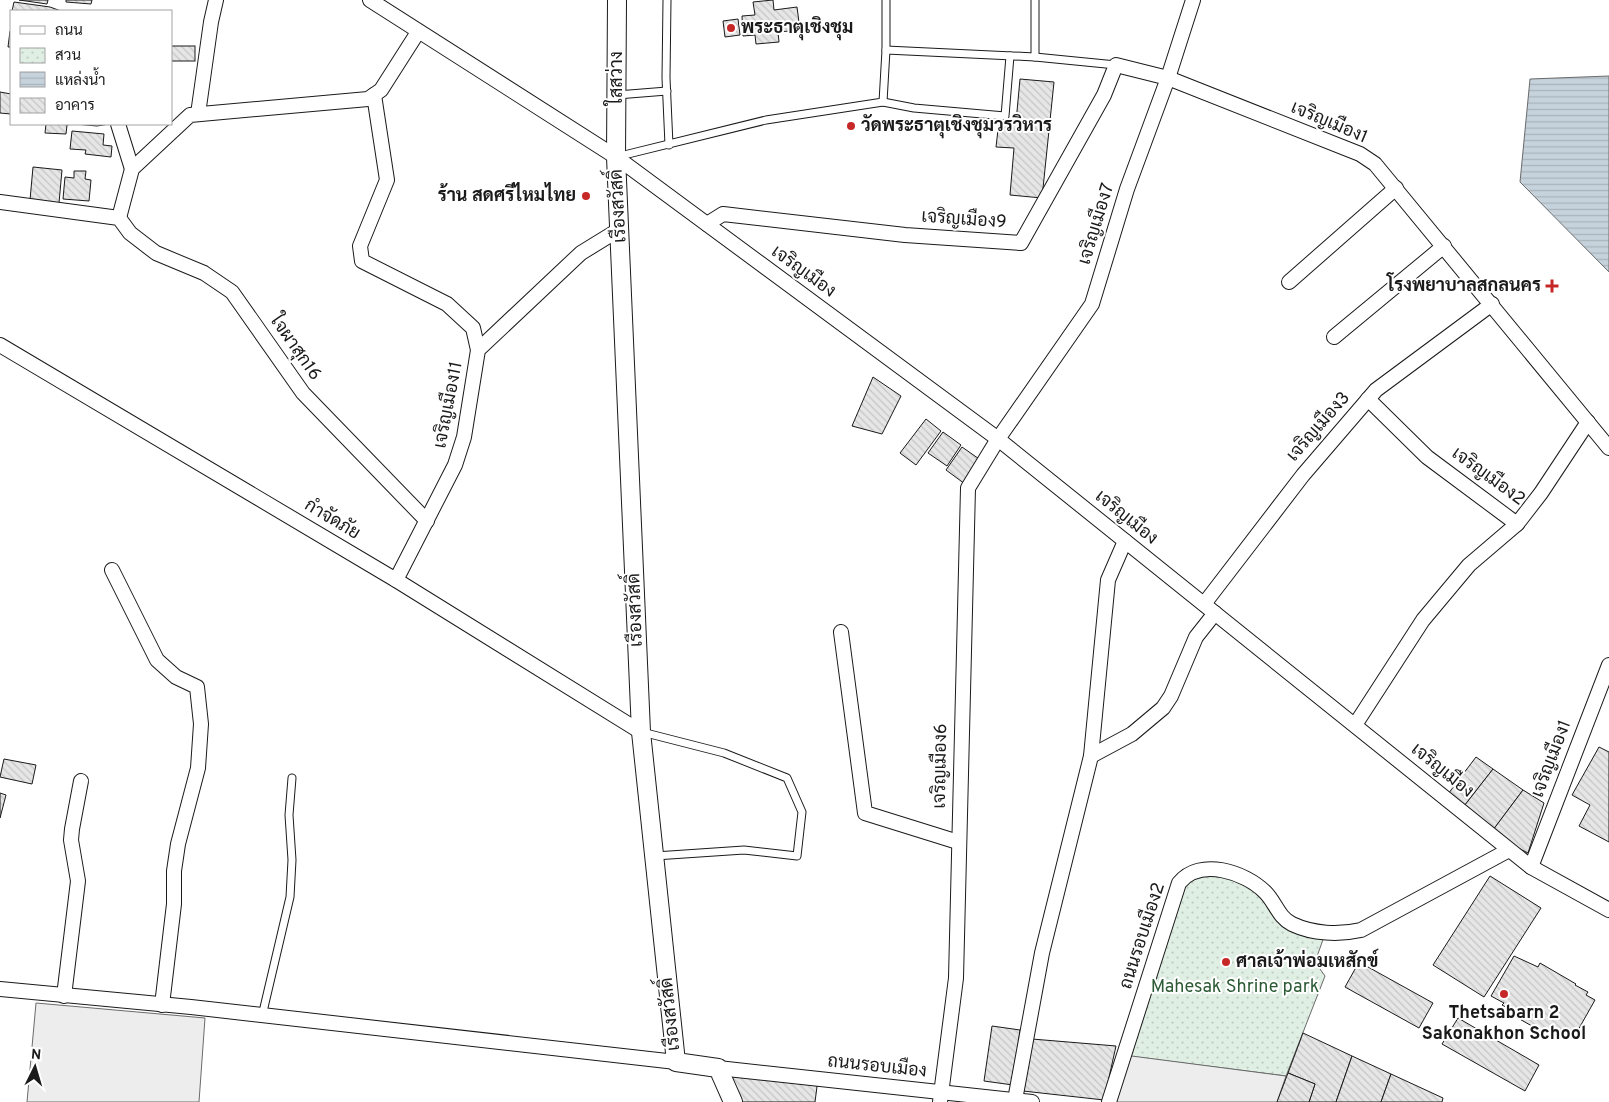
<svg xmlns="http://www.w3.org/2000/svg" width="1609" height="1102" font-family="Overpass,Sarabun,sans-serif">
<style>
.park{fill:url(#park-dots);stroke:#6a6a6a}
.parking{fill:#ededed;stroke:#6a6a6a}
.water{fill:url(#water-rules);stroke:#6a6a6a}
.building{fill:url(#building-back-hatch);stroke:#1a1a1a}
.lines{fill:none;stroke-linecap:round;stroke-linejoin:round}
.service-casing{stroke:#1a1a1a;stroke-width:9}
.minor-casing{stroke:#1a1a1a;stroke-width:16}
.tertiary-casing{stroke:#1a1a1a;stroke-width:20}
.service{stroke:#fff;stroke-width:7}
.minor{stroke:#fff;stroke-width:14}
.tertiary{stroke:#fff;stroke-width:18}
.poi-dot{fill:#c62828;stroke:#fff;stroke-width:2}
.labels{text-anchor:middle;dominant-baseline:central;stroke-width:4;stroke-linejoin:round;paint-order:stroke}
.poi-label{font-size:18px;font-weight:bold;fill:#1a1a1a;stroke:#fff;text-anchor:start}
.street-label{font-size:18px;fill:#1a1a1a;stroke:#fff}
.park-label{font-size:18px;fill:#2b5a34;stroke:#fff}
</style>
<defs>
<pattern id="park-dots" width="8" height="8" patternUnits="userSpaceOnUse" patternTransform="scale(1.25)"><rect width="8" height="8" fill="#e0efe3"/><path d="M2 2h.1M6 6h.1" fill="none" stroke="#c0ccc2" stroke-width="1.8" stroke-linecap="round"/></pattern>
<pattern id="water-rules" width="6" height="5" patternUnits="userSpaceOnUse" patternTransform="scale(1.25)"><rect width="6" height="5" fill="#c6d2dc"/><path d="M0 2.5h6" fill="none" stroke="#aab4bc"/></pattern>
<pattern id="building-back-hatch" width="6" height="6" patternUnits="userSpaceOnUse" patternTransform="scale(1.25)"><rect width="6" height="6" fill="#e6e6e6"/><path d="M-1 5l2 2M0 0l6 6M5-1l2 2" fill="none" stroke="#c5c5c5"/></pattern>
</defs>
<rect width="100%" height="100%" fill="#fff"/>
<path class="park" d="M1223,870L1256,884L1281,917L1325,934L1315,962L1325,976L1286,1076L1128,1056L1187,874Z"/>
<g class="parking">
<path d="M36,1003L205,1018L199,1102H27Z"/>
<path d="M1124,1055L1286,1076L1277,1102H1109Z"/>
</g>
<path class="water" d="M1609,76V272L1520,182L1530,79Z"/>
<g class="building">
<path d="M19,0H48L47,4Z"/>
<path d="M66,0H92L91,4L66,2Z"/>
<path d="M773,0L774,10L797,7L800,30L778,32L779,42L756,44L755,35L743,36L742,16L755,15L753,2Z"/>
<path d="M14,2L50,7L61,11H12Z"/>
<path d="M738,19L740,35L725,37L723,21Z"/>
<path d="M10,31H11V47H8Z"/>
<rect x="171" y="46" width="24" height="15"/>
<path d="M1020,79L1054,82L1042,198L1010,195L1014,148L996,147L999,121L1016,122Z"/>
<path d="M0,92L11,94V114L0,113Z"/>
<path d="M46,124H72L67,125L66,134L45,133Z"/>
<path d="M75,124H109L97,126Z"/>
<path d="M72,131L104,134L103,145L112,146L111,157L85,154L86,150L70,149Z"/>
<path d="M33,167L62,170L59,203L30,200Z"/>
<path d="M74,171H86L85,179L91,180L89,201L63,199L65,177L74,178Z"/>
<path d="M873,377L901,396L882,434L852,426Z"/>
<path d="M926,419L941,431L916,465L900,453Z"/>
<path d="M943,432L961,445L947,466L928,453Z"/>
<path d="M962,447L982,461L965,484L946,470Z"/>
<path d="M1599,747L1609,752V842L1579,826L1590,805L1572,795Z"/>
<path d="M1476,757L1493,769L1461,810L1445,798Z"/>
<path d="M4,759L36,765L32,784L0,777Z"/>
<path d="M1493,769L1523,790L1490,834L1461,810Z"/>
<path d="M1523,790L1544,803L1528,853L1490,834Z"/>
<path d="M0,793L6,795L0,818Z"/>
<path d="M1490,876L1541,908L1484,997L1433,965Z"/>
<path d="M1514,956L1538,967L1540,963L1576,984L1575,985L1588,992L1586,995L1595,1000L1573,1039L1561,1032L1559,1036L1548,1031L1546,1034L1509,1013L1511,1010L1502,1005L1504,1003L1491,996Z"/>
<path d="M1359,962L1433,1003L1419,1028L1345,987Z"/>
<path d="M1458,1018L1539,1065L1525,1091L1442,1044Z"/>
<path d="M992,1026L1020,1030L1013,1085L984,1081Z"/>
<path d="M1303,1033L1352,1056L1336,1102H1309L1315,1084L1288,1073Z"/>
<path d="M1032,1039L1116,1046L1104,1100L1023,1091Z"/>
<path d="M1352,1056L1391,1074L1381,1102H1336Z"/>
<path d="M718,1068L818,1079L815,1102H734Z"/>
<path d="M1288,1073L1315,1084L1309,1102H1277Z"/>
<path d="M1391,1074L1443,1098L1442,1102H1381Z"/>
</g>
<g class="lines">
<g class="service-casing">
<g id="service">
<path d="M667,0L666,78L669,145"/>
<path d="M886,50V0"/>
<path d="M1035,57V0"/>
<path d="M617,95L667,91"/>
<path d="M883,102L914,108L1005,116L1010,56"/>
<path d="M616,157L766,120L883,102L886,50L1035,57L1116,65"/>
<path d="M642,732L724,753L787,778L802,812L797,856L744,850L655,856"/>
<path d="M262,1016L290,897L292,860L289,815L292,778"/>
</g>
</g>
<g class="minor-casing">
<g id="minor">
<path d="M370,0L616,157L998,439L1531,867L1609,910"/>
<path d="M374,95L387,180L360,246L362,261L447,304L473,328L478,350"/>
<path d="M198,114L211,22L216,0"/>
<path d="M118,124L132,169"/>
<path d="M0,202L119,218L130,233L156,253L204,273L232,292L303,393L427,521"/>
<path d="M119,218L132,169L190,115L368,99L381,90L418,32"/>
<path d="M707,224L723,214L905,235L1021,243L1104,95L1116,65L1168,78L1360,154L1375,164L1609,448"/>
<path d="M1289,282L1396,188"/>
<path d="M1334,337L1444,246"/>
<path d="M0,345L396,580L641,732"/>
<path d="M1368,399L1427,457L1517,524L1541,493L1588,422"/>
<path d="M112,570L157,660L176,677L197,687L201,724L198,768L178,844L174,871V904L162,1005"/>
<path d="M396,580L455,465L464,437L478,350L581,253L620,229"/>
<path d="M1204,604L1303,475L1376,390L1492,304"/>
<path d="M841,632L865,813L958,842"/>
<path d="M1355,725L1423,620L1469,565L1517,524"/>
<path d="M1091,756L1132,734L1163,708L1171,696L1196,637L1215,613"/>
<path d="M1531,867L1609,665"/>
<path d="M0,989L191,1007L676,1062"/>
<path d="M64,996L78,881L71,840L72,829L81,781"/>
<path d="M718,1068L1032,1102"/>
<path d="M1015,1100L1042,953L1091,756L1108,580L1125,541"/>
<path d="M940,1102L956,978L968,488L998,439L1092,304L1127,189L1168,78L1193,0"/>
<path d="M1109,1102L1179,883C1200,857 1245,872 1265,892C1276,903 1278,917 1292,924C1313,934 1339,935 1361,930L1509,850"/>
</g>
</g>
<g class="tertiary-casing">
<path id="tertiary" d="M617,0L616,157L641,732L676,1062L718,1068L733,1102"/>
</g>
<use href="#service" class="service"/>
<use href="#minor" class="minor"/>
<use href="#tertiary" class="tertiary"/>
</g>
<g class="poi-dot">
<circle cx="731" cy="28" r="5"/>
<circle cx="851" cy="126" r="5"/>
<circle cx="586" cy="196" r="5"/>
<path d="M1549.5 278.5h5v5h5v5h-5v5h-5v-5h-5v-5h5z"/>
<circle cx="1226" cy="962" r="5"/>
<circle cx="1504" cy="994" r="5"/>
</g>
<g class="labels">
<g class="poi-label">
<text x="741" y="28">พระธาตุเชิงชุม</text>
<text x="861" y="126">วัดพระธาตุเชิงชุมวรวิหาร</text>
<text x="576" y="196" text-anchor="end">ร้าน สดศรีไหมไทย</text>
<text x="1541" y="286" text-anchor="end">โรงพยาบาลสกลนคร</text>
<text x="1236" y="962">ศาลเจ้าพ่อมเหสักข์</text>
<text x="1504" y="1013" text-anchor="middle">Thetsabarn 2<tspan x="1504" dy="21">Sakonakhon School</tspan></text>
</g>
<g class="street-label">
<text transform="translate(617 78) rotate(-90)">ใสสว่าง</text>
<text transform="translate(1329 123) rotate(23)">เจริญเมือง1</text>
<text transform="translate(619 206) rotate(-93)">เรืองสวัสดิ์</text>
<text transform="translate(964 220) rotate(4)">เจริญเมือง9</text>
<text transform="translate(1097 224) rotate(-73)">เจริญเมือง7</text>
<text transform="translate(803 272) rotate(36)">เจริญเมือง</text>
<text transform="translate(295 348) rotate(55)">ใจผาสุก16</text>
<text transform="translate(449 405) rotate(-79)">เจริญเมือง11</text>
<text transform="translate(1319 427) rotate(-49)">เจริญเมือง3</text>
<text transform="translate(1488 477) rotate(36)">เจริญเมือง2</text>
<text transform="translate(1126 518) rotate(39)">เจริญเมือง</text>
<text transform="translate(332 520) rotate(31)">กำจัดภัย</text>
<text transform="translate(636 610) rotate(-92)">เรืองสวัสดิ์</text>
<text transform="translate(1552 759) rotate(-69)">เจริญเมือง1</text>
<text transform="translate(941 766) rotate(-89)">เจริญเมือง6</text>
<text transform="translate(1442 771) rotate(39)">เจริญเมือง</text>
<text transform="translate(1143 936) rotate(-72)">ถนนรอบเมือง2</text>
<text transform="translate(671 1014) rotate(-96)">เรืองสวัสดิ์</text>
<text transform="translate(877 1067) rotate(6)">ถนนรอบเมือง</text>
</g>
<g class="park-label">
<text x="1235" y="987">Mahesak Shrine park</text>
</g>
</g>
<rect x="10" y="10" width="162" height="115" fill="#ffffff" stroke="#a3a3a3"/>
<rect x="20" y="26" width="25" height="8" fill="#ffffff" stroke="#a3a3a3"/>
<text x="55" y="35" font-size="15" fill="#1a1a1a">ถนน</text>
<rect x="20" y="48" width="25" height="15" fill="url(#park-dots)" stroke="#a3a3a3"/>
<text x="55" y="60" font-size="15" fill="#1a1a1a">สวน</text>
<rect x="20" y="72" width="25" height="15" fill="url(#water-rules)" stroke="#a3a3a3"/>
<text x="55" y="85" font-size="15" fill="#1a1a1a">แหล่งน้ำ</text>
<rect x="20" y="98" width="25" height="15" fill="url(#building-back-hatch)" stroke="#a3a3a3"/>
<text x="55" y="110" font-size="15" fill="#1a1a1a">อาคาร</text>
<g transform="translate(35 1067) rotate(5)" stroke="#ffffff" stroke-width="4" paint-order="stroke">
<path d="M0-4L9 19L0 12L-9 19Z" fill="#1a1a1a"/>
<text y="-8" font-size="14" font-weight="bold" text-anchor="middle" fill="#1a1a1a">N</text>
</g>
</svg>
